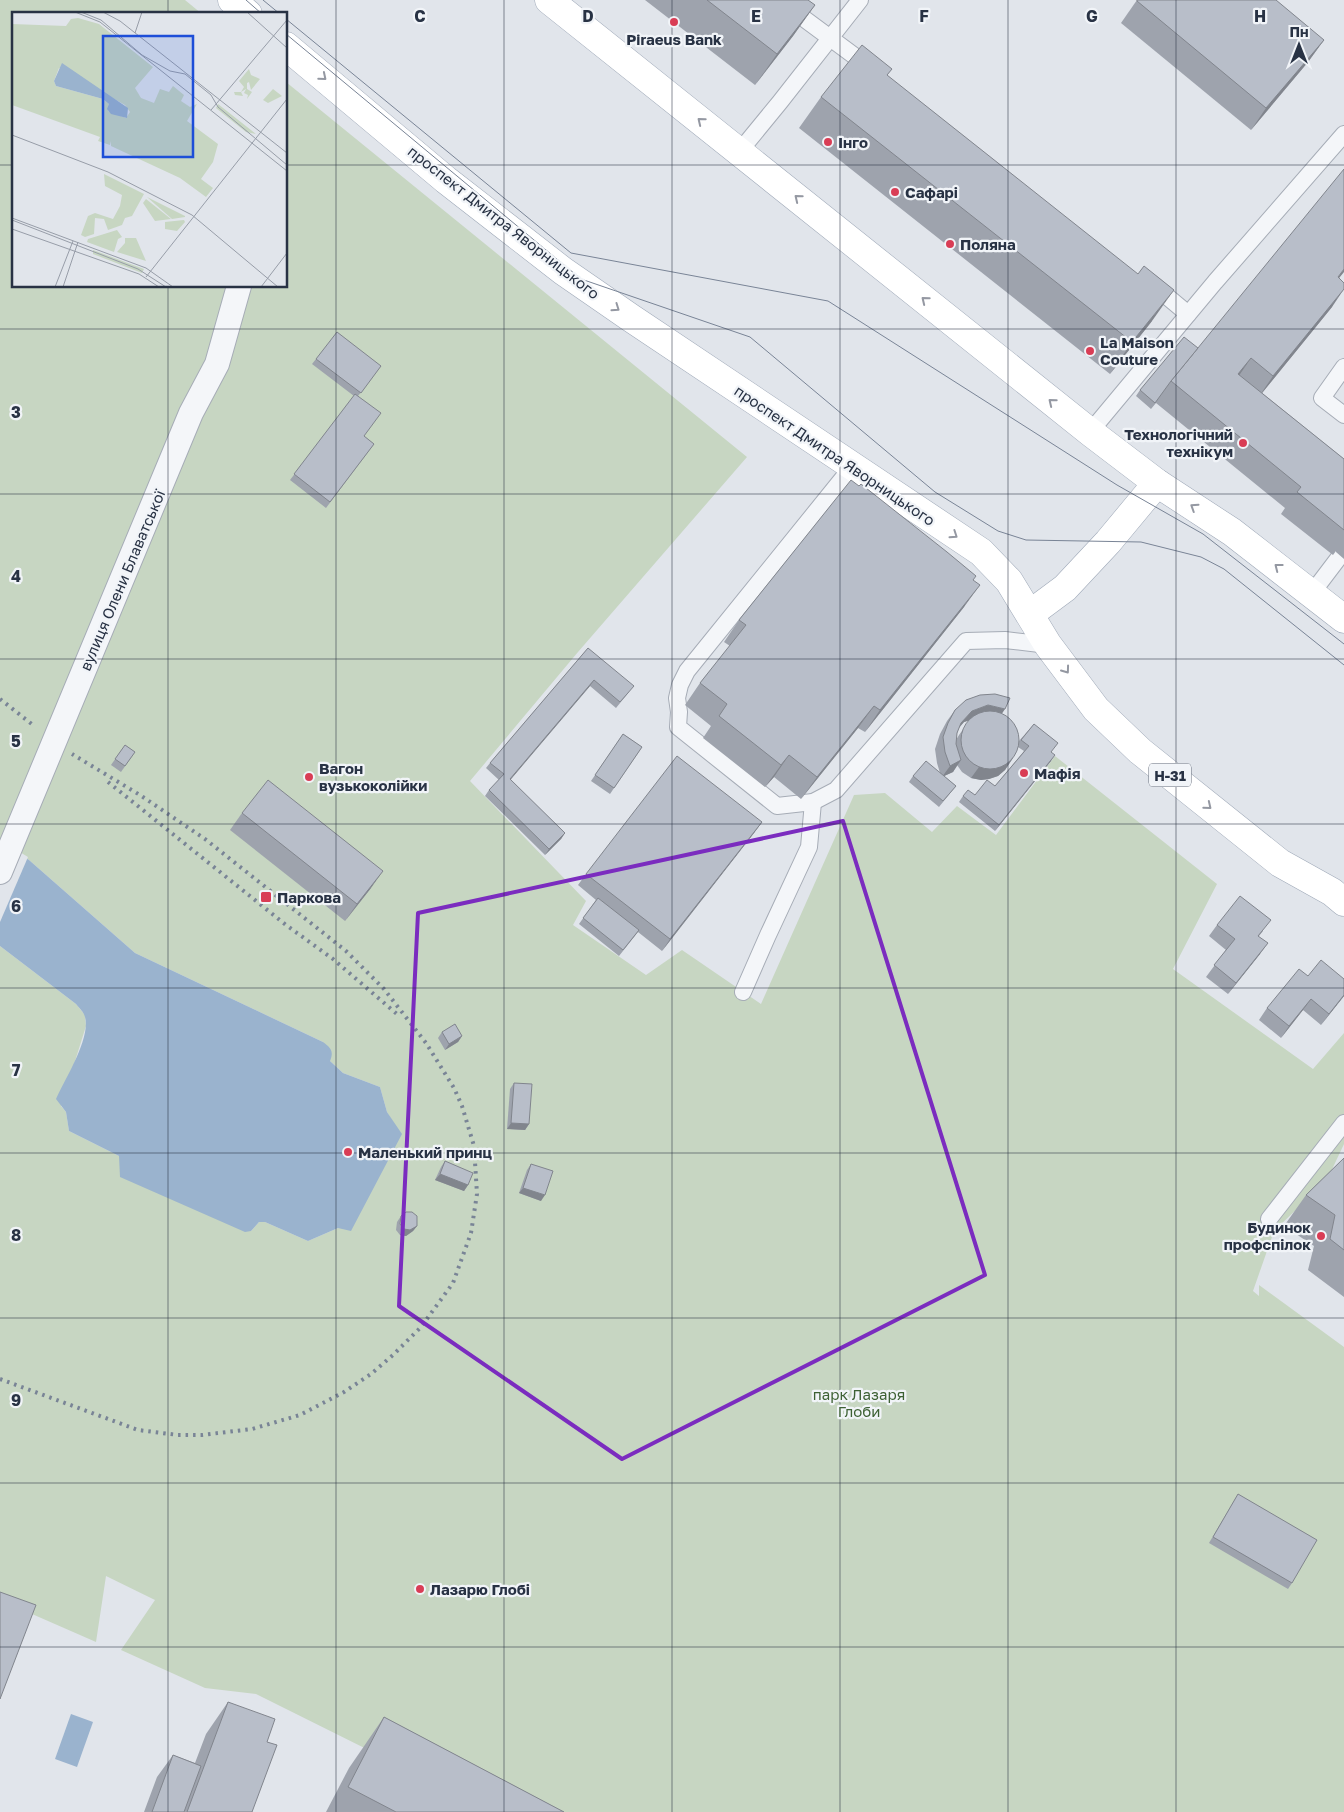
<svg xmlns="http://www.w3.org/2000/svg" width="1344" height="1812" font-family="'Golos Text',sans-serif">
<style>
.green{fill:#c7d6c2}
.water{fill:#9ab3ce}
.pier{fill:#e1e5eb}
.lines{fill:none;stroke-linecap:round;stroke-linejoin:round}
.service-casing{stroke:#a6acb6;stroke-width:18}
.pedestrian-casing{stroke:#a6acb6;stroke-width:26}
.primary-casing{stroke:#9fa9b8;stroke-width:29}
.service{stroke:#f4f6f9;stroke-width:16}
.pedestrian{stroke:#f4f6f9;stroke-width:24}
.primary{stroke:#fff;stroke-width:28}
.tram{stroke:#798496;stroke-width:1}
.rail{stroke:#798496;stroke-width:4;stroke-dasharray:2.5 5;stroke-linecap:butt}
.wall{fill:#9ea3ad;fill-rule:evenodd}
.shaded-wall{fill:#81858d}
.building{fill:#b8bec9;stroke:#81858d}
.oneway{stroke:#9498a2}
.marked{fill:none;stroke:#7b2cbf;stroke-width:4;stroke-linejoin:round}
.grid{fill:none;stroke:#283244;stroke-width:1;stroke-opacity:0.55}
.poi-dot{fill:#d93d55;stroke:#f1f4f8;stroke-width:2}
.labels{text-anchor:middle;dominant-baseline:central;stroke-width:4.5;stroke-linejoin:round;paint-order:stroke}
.shield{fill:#f1f4f8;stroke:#646c7a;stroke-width:1}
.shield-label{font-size:14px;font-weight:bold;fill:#283244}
.poi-label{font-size:15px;font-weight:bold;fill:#283244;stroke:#f1f4f8;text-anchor:start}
.street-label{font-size:15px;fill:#283244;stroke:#f1f4f8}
.park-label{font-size:15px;fill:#3d6134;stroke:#f1f4f8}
.inset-road{fill:none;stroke:#979da8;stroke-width:1}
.view{fill:#1d4ed8;fill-opacity:0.15;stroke:#1d4ed8;stroke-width:2.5}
.inset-edge{fill:none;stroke:#283244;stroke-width:2.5}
.grid-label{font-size:16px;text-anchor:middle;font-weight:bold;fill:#283244;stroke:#f1f4f8;stroke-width:4.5;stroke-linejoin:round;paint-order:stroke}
</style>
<rect width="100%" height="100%" fill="#e1e5eb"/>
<path class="green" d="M0,0H185L202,14H14V286H286V82L747,457L578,652L470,781L586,901L573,925L646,975L682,950L761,1004L854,795L885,793L932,832L957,806L996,835L1055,756L1217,884L1173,969L1313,1069L1344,1033V1144L1327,1180L1274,1231L1253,1291L1259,1296V1285L1344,1347V1812H493L256,1694L205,1688L121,1650L155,1600L106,1576L96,1642L0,1600V946L76,1004L85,1015L86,1026L61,1106L66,1112L69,1131L119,1156L251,1231L259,1222H265L308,1241L338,1228L401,1135L387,1112L380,1087L343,1073L330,1061L323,1042L135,953L29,860L0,843Z"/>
<g class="water">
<path d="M0,843L29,860L135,953L323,1042C331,1048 334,1051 330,1061L343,1073L380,1087L387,1112L402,1134L351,1231L338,1228L308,1241L265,1222H259L251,1231L245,1232L120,1177L119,1156L69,1131L66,1112L56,1099C65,1079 91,1038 85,1017C84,1012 79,1008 76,1004L0,946Z"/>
<path d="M71,1714L93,1722L77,1767L55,1759Z"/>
</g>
<path class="pier" d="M0,840L28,857L0,922Z"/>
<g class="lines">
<g class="service-casing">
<g id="service">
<path d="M779,0L872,69"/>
<path d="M739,152L780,102L860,0"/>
<path d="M1151,283L1188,314"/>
<path d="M1344,367L1322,398L1344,415"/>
<path d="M1090,432L1215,282L1344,134"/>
<path d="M843,478L687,671L680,685L677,698L679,712L678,727L777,806L813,802L836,790L966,641L1005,640L1048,645"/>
<path d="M1312,593L1340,556"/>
<path d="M743,992L768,935L809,847L813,802"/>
<path d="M1269,1219L1344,1123"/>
</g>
</g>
<g class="pedestrian-casing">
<path id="pedestrian" d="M0,872L191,413L217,364L239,286"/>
</g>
<g class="primary-casing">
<g id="primary">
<path d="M232,0L248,14"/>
<path d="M549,0L1090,432L1157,483L1232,532L1344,619"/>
<path d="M286,46L446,180L563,271L631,318L981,552L1009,581L1048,645L1096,709L1140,751L1280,863L1332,892L1344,902"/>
<path d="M1030,614L1065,588L1108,542L1157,483"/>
</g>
</g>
<use href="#service" class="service"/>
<use href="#pedestrian" class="pedestrian"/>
<use href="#primary" class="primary"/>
<g class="tram">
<path d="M246,0L262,14"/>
<path d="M263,0L280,14"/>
<path d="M286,19L571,253L828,301L1117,485L1203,534L1344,644"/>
<path d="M286,34L581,279L750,337L935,492L998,531L1026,540L1141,542L1201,557L1224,569L1344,665"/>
</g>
<g class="rail">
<path d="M0,699L33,725"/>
<path d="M108,782L286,925L333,959L398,1015"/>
<path d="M0,1379L138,1430L178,1435H202L252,1429L300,1415L344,1392L371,1374L393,1355L421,1327L453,1283L471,1233L477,1194L474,1146L462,1106L454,1088L426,1043L384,989L346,951L205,839L140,795L72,754"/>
</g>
</g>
<g class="wall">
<path d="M645,0H808L815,5L793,36L755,85Z"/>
<path d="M1137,0L1324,40L1308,62L1251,130L1121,23Z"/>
<path d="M892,69L887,75L1152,321L1110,374L799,128L821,97Z"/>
<path d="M1339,278L1332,307L1262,393L1344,459V559L1336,552V551L1333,555L1281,514L1285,508L1156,403L1151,409L1136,396L1140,390L1198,348Z"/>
<path d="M316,359L381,366L358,396L364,436L374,444L326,508L290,480L354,396L312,364Z"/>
<path d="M973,580L964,607L865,732L858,728L801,799L774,777L765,787L703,738L711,726L685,705L700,683L730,646L724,642L739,620Z"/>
<path d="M588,648L629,692L616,708L590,686L510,780L565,833L561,839L545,855L485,796L489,790L499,780L486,768L490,763Z"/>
<path d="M955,710L1002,714L1019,741L1034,724L1051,752V761L995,831L959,802L963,796L975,795L995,786L1024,751L1018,747L1013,758L1005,770L998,776L989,779L981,780L971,778L962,772L957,765L953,772L944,776L956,786L939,807L909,782L913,776L940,773L937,763L935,749L940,734L947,721ZM970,720L959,735L956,740L957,733L959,728L964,722Z"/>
<path d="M623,734L642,747L610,794L591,781Z"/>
<path d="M125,745L135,752L121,772L111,765Z"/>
<path d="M242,813L371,888L345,921L230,830Z"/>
<path d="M762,822L754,833L662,951L638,932L619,956L579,924L596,900L578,885L586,874Z"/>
<path d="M1217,925L1263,931L1259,936L1260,954L1228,994L1206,977L1226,950L1209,936Z"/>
<path d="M1308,976L1344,996L1321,1025L1303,1010L1281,1038L1259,1020L1267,1008Z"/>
<path d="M442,1032L462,1036L458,1042L445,1050L438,1038Z"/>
<path d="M514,1083L529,1124L525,1130L507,1129L510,1089Z"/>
<path d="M1344,1158V1297L1308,1270L1314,1246L1284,1226L1306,1195Z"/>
<path d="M445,1161L468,1185L464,1191L435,1180L441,1167Z"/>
<path d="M531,1164L541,1201L519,1193L527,1170Z"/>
<path d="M401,1216L417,1226L413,1231L406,1236L400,1235L396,1230L397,1222Z"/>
<path d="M1238,1494L1292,1583L1288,1589L1209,1543Z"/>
<path d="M228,1702L267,1742L252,1812H144L157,1777L173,1755L195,1763L206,1734Z"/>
<path d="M384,1717L564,1812H326L349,1768Z"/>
</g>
<g class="shaded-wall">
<path d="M815,5L793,36L755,85L777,54Z"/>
<path d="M1324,40L1308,62L1251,130L1266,108Z"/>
<path d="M1344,269V272L1322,299L1338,277Z"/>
<path d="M1344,289L1332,307L1258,398L1273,376Z"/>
<path d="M1174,290L1152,321L1110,374L1132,342Z"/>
<path d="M1251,358L1236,380L1238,374Z"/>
<path d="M980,585L964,607L865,732L880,710Z"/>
<path d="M594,680L590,686L506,785L510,779Z"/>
<path d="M988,705L1005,709L997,721L980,717L964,722L953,734L961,723L972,711Z"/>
<path d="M874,706L858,728L801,799L817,777Z"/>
<path d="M789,755L774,777L765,787L781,765Z"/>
<path d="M1055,755L1051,761L995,831L999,825Z"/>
<path d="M1013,758L1005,770L998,776L989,779L981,780L971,778L979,767Z"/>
<path d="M961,760L953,772L942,777L950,766Z"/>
<path d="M762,822L754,833L662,951L670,939Z"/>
<path d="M565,833L561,839L545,855L549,849Z"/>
<path d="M383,871L371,888L345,921L357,904Z"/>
<path d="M1268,943L1260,954L1228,994L1236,983Z"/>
<path d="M1344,995V996L1321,1025L1329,1014Z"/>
<path d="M1311,999L1303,1010L1281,1038L1289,1026Z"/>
<path d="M462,1036L458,1042L445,1050L449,1044Z"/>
<path d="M511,1123L529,1124L525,1130L507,1129Z"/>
<path d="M440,1174L468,1185L464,1191L435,1180Z"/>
<path d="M523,1188L545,1195L541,1201L519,1193Z"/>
<path d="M417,1226L413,1231L406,1236L400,1235L404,1229Z"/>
</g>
<g class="building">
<path d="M707,0H808L815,5L777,54Z"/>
<path d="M1137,0H1276L1324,40L1266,108L1137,1Z"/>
<path d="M862,45L892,69L887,75L1138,274L1144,266L1174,290L1132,342L821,97Z"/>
<path d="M1344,169V269L1338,277L1344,283V289L1273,376L1251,358L1238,374L1344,459V530L1297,492L1301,487L1171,381Z"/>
<path d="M337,332L381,366L361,393L316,359Z"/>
<path d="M1184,337L1198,348L1171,381L1155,403L1140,390Z"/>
<path d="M355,394L381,413L364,436L374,444L330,502L294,474Z"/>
<path d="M851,480L859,486L861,484L947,552L976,576L973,580L980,585L880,710L874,706L817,777L789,755L781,765L719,716L727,704L700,683L746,625L739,620Z"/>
<path d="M588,648L634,686L620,702L594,680L510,779L565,833L549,849L489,790L504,774L490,763Z"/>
<path d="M995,694L1010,698L1005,709L988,705L972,711L961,723L957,733L956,744L961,760L950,766L945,752L943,737L948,723L955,710L966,700L980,695Z"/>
<circle cx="990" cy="740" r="29"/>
<path d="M1034,724L1058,743L1051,752L1055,755L999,825L963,796L968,790L975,795L987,780L995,786L1029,746L1021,740Z"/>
<path d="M623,734L642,747L614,788L595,775Z"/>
<path d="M125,745L135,752L125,766L115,759Z"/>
<path d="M677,756L762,822L670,939L586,874Z"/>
<path d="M926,761L956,786L943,801L913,776Z"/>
<path d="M268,780L383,871L357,904L242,813Z"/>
<path d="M1240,896L1271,920L1258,936L1268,943L1236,983L1214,965L1235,939L1217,925Z"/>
<path d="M598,898L639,930L623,950L583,918Z"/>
<path d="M1321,960L1344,979V995L1329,1014L1311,999L1289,1026L1267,1008L1299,969L1308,976Z"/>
<path d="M455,1024L462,1036L449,1044L442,1032Z"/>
<path d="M514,1083L532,1084L529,1124L511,1123Z"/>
<path d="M1344,1158V1250L1330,1239L1335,1215L1306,1195Z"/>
<path d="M445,1161L473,1173L468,1185L440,1174Z"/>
<path d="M531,1164L553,1171L545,1195L523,1188Z"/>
<path d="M406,1212H412L417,1216V1226L410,1230L404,1229L400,1224L401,1216Z"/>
<path d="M1238,1494L1317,1540L1292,1583L1213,1537Z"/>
<path d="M0,1592L36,1605L0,1699Z"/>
<path d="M228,1702L275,1719L267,1742L277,1745L252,1812H187Z"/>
<path d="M384,1717L564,1812H396L348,1787Z"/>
<path d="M173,1755L201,1766L184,1812H152Z"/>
</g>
<defs><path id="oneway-chevron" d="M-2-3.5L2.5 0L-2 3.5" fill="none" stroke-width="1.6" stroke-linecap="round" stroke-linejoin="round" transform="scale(1.25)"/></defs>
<g class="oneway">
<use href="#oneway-chevron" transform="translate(323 77) rotate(40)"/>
<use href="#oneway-chevron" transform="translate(701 121) rotate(-141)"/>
<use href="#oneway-chevron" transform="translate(798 198) rotate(-141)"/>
<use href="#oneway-chevron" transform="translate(925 300) rotate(-141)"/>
<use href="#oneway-chevron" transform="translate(616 308) rotate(35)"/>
<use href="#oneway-chevron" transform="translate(1052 402) rotate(-141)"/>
<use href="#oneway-chevron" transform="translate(1194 507) rotate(-147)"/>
<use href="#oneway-chevron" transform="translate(954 535) rotate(34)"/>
<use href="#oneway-chevron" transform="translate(1278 567) rotate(-142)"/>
<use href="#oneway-chevron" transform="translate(1066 670) rotate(54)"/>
<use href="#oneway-chevron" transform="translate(1208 806) rotate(39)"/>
</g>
<path class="marked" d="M843,821L985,1275L622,1459L399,1306L418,913Z"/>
<path class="grid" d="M168,0V14M336,0V1812M504,0V1812M672,0V1812M840,0V1812M1008,0V1812M1176,0V1812M0,165H14M286,165H1344M168,286V1812M0,329H1344M0,494H1344M0,659H1344M0,824H1344M0,988H1344M0,1153H1344M0,1318H1344M0,1483H1344M0,1647H1344"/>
<g class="poi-dot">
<circle cx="674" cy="22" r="5"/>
<circle cx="828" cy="142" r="5"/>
<circle cx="895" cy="192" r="5"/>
<circle cx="950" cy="244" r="5"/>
<circle cx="1090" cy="351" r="5"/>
<circle cx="1243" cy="443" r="5"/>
<circle cx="1024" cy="773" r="5"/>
<circle cx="309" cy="777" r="5"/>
<rect x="260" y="891" width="12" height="12" rx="2.5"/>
<circle cx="348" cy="1152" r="5"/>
<circle cx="1321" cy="1236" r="5"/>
<circle cx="420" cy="1589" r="5"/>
</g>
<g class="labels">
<rect class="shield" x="1149" y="763.5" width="42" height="23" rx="4"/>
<g class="shield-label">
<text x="1170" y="775">Н-31</text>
</g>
<g class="poi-label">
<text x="674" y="39" text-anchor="middle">Piraeus Bank</text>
<text x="838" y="142">Інго</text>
<text x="905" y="192">Сафарі</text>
<text x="960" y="244">Поляна</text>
<text x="1100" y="342">La Maison<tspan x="1100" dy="17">Couture</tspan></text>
<text x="1233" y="434" text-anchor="end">Технологічний<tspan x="1233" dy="17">технікум</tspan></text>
<text x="319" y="768">Вагон<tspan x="319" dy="17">вузькоколійки</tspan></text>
<text x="1034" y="773">Мафія</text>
<text x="277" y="897">Паркова</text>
<text x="358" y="1152">Маленький принц</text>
<text x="1311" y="1227" text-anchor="end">Будинок<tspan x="1311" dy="17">профспілок</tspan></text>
<text x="430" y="1589">Лазарю Глобі</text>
</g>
<g class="street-label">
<text transform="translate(504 222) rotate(38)">проспект Дмитра Яворницького</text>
<text transform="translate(835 455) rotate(34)">проспект Дмитра Яворницького</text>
<text transform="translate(122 580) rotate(-67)">вулиця Олени Блаватської</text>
</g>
<g class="park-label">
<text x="859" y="1394">парк Лазаря<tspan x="859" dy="17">Глоби</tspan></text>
</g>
</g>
<g transform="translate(12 12)">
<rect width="275" height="275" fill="#e1e5eb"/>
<path d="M66,6L87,12L141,55L123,76L129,86L142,91L148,77L157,80L161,74L172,83L169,89L178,95L185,92L175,109L206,132L201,150L189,167L201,176L194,185L168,166L99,134V129L98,133L86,129L88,125L0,93V12L54,14L59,7ZM47,56L113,93L118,100L114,106L96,99L97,92L91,87L44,74L42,69ZM237,57L239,63L248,67L239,78L237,70L235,71V77L240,80L235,87L236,83L232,81L234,77L229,80L231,84L223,83L222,80H229L232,75L227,69ZM261,77L270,84L256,91L251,88ZM206,92L244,122L234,120L204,96ZM92,162L132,182L120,204L113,206L110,213L96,218L92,207L83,206L82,222L73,225L69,223L76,204L83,201L101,207L108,194L110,183L93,174ZM135,185L173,204V205L160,207ZM134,187L159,207L143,209L131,191ZM153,210L172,208L173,210L165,219L153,217ZM105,218L110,225L106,227L102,240L75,230L76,227ZM113,226H124L134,249L105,240L113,231ZM81,239V238L132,257L130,261L81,242Z" fill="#c7d6c2" fill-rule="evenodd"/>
<path d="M50,51L116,96L115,106L99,102L95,97L97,92L91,87L44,74L42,69Z" fill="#9ab3ce"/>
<path class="inset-road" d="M63,0L88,10L275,159M69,0L89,8L130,43L158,59L173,62L199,83L206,95L275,153M91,0L108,9L275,141M235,0L275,36M123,21L130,0M199,98L275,8M0,123L96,160L180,203L266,275M0,206L134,256L161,275M0,208L126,257L154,275M0,217L127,262L147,275M134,265L275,87M43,275L61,229M51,275L66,230M249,275L275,241"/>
<path class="view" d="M91,24H181V145H91Z"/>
<rect width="275" height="275" class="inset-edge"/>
</g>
<g class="grid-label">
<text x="420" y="22">C</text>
<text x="588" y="22">D</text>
<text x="756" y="22">E</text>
<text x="924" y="22">F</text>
<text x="1092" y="22">G</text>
<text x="1260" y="22">H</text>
<text x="16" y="418">3</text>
<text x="16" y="582">4</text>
<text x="16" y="747">5</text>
<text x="16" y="912">6</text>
<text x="16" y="1076">7</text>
<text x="16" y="1241">8</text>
<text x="16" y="1406">9</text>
</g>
<g transform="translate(1299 45)" stroke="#f1f4f8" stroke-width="4" paint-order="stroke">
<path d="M0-4L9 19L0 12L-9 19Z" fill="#283244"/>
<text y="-8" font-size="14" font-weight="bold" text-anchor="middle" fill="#283244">Пн</text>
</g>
</svg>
